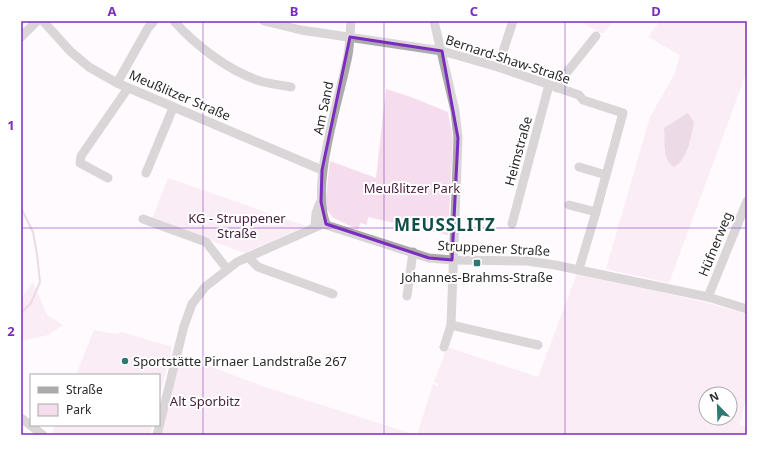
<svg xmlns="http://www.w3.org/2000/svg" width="768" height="456" font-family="'Noto Sans',sans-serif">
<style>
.green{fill:#f5dded;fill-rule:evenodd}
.water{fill:#d4b3c9}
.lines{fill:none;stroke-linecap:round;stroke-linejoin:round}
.stream{stroke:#d4b3c9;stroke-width:2}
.minor{stroke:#adaaac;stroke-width:9}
.marked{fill:none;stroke:#7b2cbf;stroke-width:3;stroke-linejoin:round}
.grid{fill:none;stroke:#7b2cbf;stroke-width:1;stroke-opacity:0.55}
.poi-dot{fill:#307873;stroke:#fff;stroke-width:1.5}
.labels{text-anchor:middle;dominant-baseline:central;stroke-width:4;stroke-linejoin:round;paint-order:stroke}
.street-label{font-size:13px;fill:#2b292a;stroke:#fff}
.park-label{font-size:13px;fill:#461c3b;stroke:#fff}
.poi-label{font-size:13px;fill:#2b292a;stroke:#fff}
.district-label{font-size:17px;font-weight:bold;letter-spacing:1px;fill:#0f4d49;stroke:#fff}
.neatline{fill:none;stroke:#7b2cbf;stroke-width:1.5}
.grid-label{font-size:13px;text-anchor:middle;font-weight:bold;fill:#7b2cbf}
</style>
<rect width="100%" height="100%" fill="#fffafd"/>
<g class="green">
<path d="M579,21H613L603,34Z"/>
<path d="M660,21H747V71L669,283L606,269L650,117L675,73L680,55L648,37Z"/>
<path d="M386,89L411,97L448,112L453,139L448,235L368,217L367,225L360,223L358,230L332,217L325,206L330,161L376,178Z"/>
<path d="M168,178L306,226L245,253L152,219Z"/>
<path d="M577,273L708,303L747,314V392L740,425L747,427V435H417L433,384L439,387L438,384L434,382L447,347L538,377ZM706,394H730V418H706Z"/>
<path d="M33,282L47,315L63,325L48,335L21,341V299Z"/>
<path d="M94,330L116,334L122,332L172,347L159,398V375H76Z"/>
<path d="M180,355L262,386L413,434L161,435Z"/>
<path d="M55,425H152L150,435H55L52,433Z"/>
</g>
<path class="water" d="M688,113L694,122C691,137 688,159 674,167C661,158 666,141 664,128Z"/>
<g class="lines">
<path class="stream" d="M21,208L33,232L37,254L40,282L31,303L21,313"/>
<g class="minor">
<path d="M43,21L70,51L89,67L117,83L322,170"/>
<path d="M174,21C195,45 229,71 260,81C270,84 281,85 291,87"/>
<path d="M264,21L301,30L442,51L498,67L579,95L583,100L623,113L596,212L579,269"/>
<path d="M434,21L455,111L458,138L451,325L444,347"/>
<path d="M21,37L37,21"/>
<path d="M498,67L513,21"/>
<path d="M117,83L148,28L154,21"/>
<path d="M557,88L560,81L596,36"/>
<path d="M579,167L606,175"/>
<path d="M146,173L173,108"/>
<path d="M108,178L80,163L81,156L128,88"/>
<path d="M569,205L596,212"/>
<path d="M143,219L206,242L227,269"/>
<path d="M326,224C310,184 340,98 348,55C350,44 350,32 351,21"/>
<path d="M512,224L549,85"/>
<path d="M315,226L316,213L320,203"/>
<path d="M248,257L258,267L333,294"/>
<path d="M407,296L413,252"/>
<path d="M708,297L747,201"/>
<path d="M451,325L538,345"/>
<path d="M21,418L43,435"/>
<path d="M157,435L184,326L192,304L205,287L237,262L323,224L429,258L452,260L527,261L555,265L708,297L747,309"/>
</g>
</g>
<path d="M0 0H768V456H0ZM350,37L442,51L458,138L452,260L429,258L326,224L321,202L322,170Z" fill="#fffafd" fill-opacity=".55" fill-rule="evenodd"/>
<path class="marked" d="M350,37L442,51L458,138L452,260L429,258L326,224L321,202L322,170Z"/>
<path class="grid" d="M203,21V435M384,21V435M565,21V435M21,228H747"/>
<g class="poi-dot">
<rect x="473" y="259" width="8" height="8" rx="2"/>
<circle cx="125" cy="361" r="4"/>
</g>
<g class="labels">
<g class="street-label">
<text transform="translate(508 59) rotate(18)">Bernard-Shaw-Straße</text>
<text transform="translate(180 95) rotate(23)">Meußlitzer Straße</text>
<text transform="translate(323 108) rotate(-78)">Am Sand</text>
<text transform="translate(518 151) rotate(-75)">Heimstraße</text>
<text transform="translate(715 244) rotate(-68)">Hüfnerweg</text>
<text transform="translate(494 248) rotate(3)">Struppener Straße</text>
</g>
<g class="park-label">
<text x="412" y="188">Meußlitzer Park</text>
<text x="237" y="218">KG - Struppener<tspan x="237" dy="15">Straße</tspan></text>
<text x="205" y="401">Alt Sporbitz</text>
</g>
<g class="poi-label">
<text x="477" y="277">Johannes-Brahms-Straße</text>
<text x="133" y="361" text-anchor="start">Sportstätte Pirnaer Landstraße 267</text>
</g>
<g class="district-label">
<text x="445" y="224">MEUSSLITZ</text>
</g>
</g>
<rect width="768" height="456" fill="none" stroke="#ffffff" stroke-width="44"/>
<rect x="30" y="374" width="130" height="52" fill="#ffffff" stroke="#aaa9aa"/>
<rect x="38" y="387" width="20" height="6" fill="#adaaac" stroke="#aaa9aa"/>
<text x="66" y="394" font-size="12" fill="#2b292a">Straße</text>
<rect x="38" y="404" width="20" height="12" fill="#f5dded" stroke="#aaa9aa"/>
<text x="66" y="414" font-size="12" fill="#2b292a">Park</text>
<g transform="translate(718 406) rotate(337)"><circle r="19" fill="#ffffff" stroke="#aaa9aa"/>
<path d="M0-3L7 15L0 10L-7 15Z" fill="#307873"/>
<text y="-6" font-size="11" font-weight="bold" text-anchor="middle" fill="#2b292a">N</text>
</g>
<rect x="22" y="22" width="724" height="412" class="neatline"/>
<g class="grid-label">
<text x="112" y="16">A</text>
<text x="294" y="16">B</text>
<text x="474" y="16">C</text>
<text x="656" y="16">D</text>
<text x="11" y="130">1</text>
<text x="11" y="336">2</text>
</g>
</svg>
